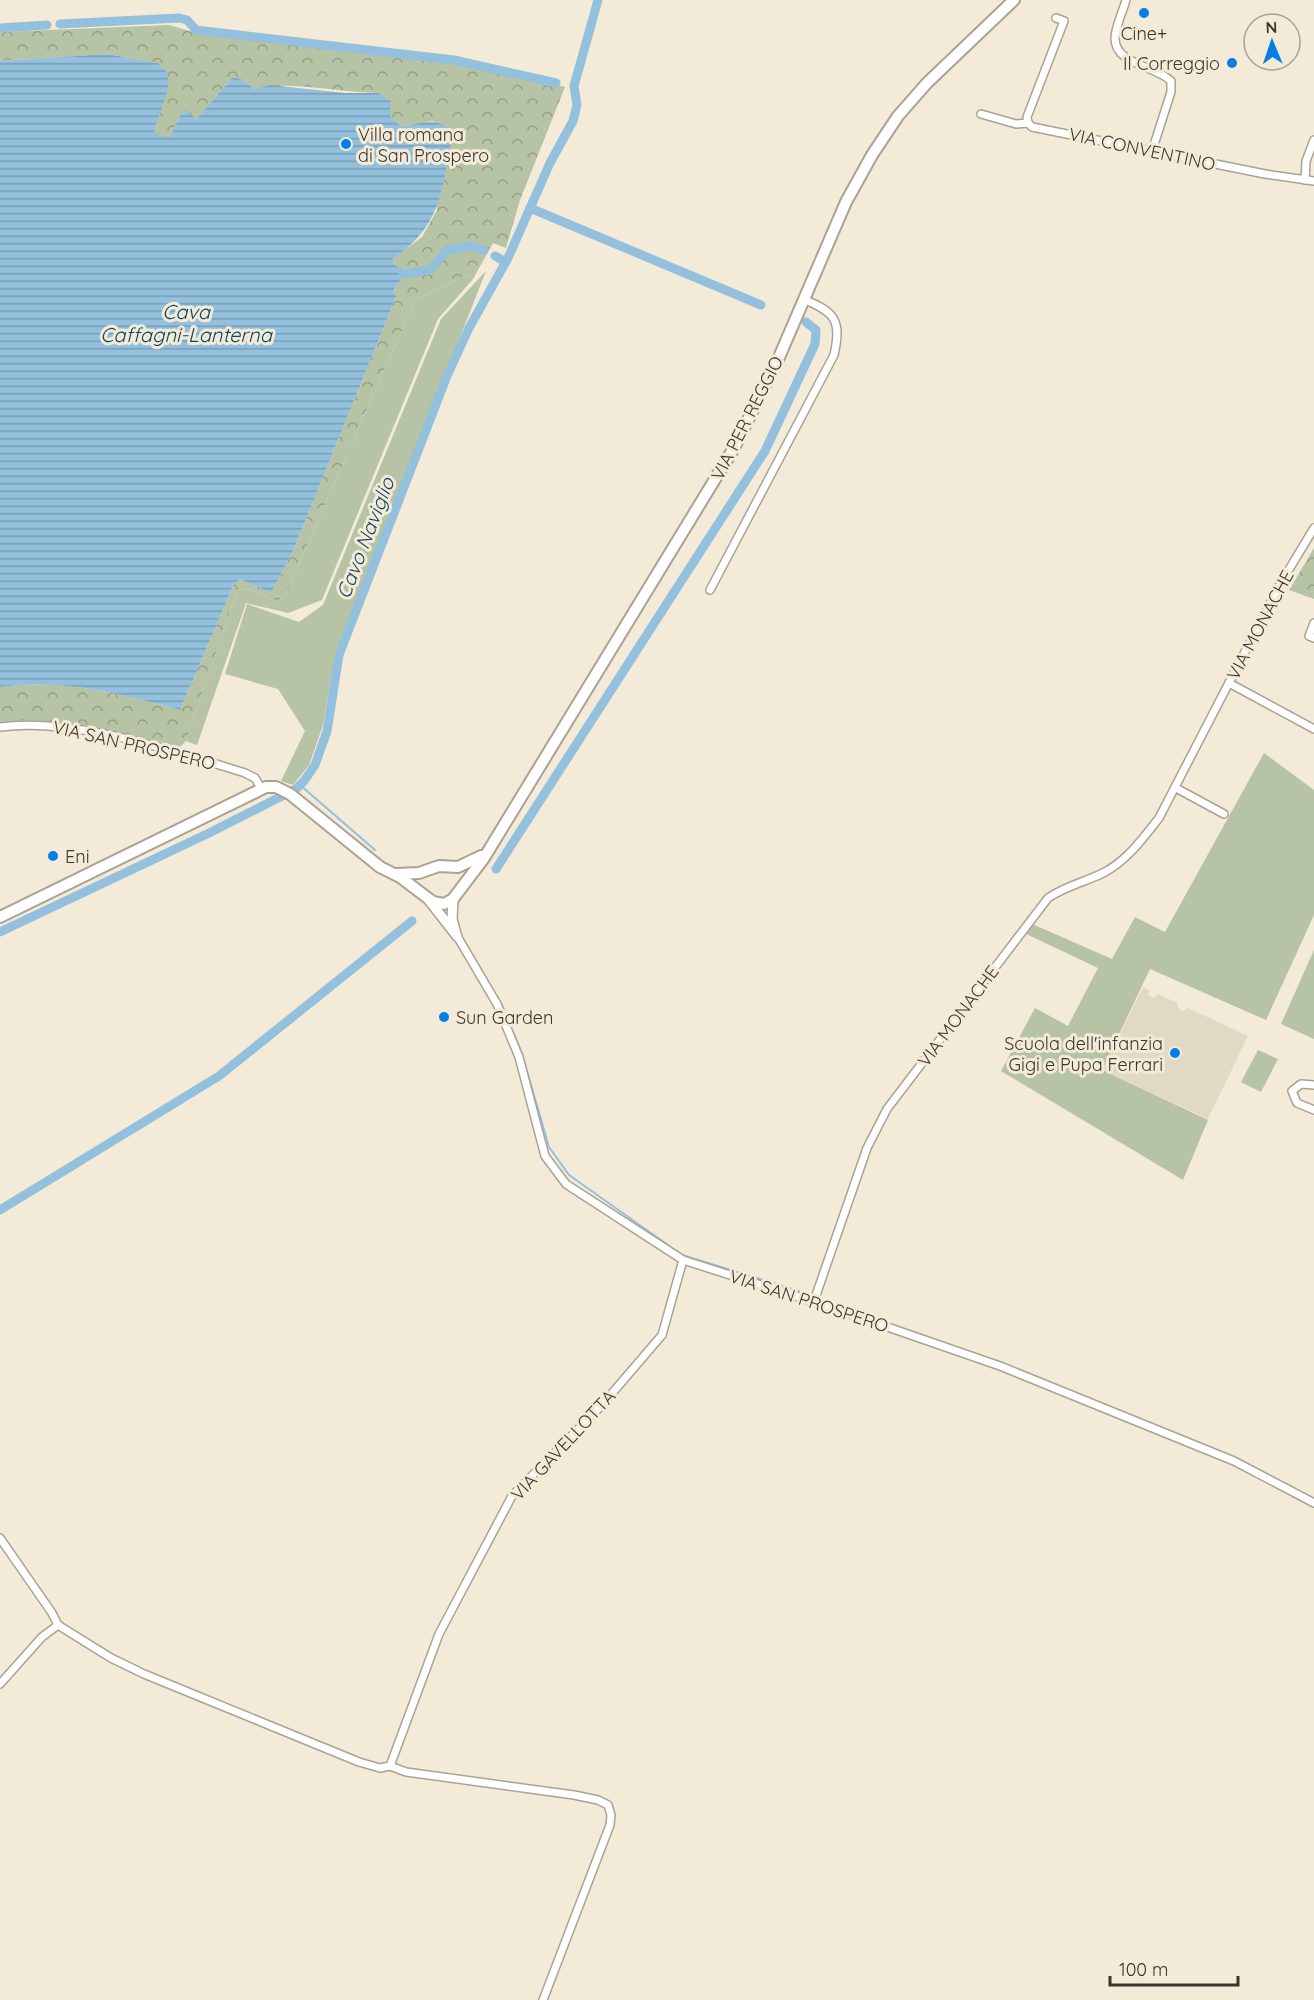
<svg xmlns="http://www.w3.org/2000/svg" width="1314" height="2000" font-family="Quicksand,sans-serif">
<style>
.education{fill:#e2d9c5}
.grass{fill:#b6c3a5}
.forest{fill:url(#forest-crowns)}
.water{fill:url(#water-rules)}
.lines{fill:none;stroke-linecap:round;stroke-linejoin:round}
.stream{stroke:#93c0dd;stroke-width:2}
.canal{stroke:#93c0dd;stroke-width:9}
.minor-casing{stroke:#aba292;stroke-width:10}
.tertiary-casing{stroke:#aba292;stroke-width:12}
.secondary-casing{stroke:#aba292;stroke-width:14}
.minor{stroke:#fff;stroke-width:7}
.tertiary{stroke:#fff;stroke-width:9}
.secondary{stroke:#fff;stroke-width:10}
.poi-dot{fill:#037fe5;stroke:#f3ead8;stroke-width:2}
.labels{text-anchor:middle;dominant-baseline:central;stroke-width:6;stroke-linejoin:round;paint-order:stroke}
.poi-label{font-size:18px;fill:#3a362f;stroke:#f3ead8;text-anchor:start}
.street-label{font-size:18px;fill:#3a362f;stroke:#f3ead8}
.water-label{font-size:20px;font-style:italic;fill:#0d4663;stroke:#f3ead8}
</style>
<defs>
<pattern id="forest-crowns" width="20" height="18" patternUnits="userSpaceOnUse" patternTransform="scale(1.5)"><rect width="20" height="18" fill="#b6c3a5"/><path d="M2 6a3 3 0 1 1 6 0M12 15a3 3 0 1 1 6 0" fill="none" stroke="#959f87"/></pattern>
<pattern id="water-rules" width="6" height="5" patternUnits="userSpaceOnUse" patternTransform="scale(1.5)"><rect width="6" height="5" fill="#93c0dd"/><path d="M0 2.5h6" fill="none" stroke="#799db4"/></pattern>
</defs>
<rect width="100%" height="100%" fill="#f3ead8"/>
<path class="education" d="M1143,987L1149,990L1148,995L1154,998L1158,994L1177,1003L1179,1009L1183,1011L1188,1008L1248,1036L1208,1119L1102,1070Z"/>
<g class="grass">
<path d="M486,271L335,654L323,725L309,765L293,785L281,781L305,731L278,689L225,674L247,604L299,622L323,605L441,319Z"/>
<path d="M467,275L473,279L438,319L322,600L288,613L246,603L197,745L186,741L237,591L247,588L277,601L285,596L415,300Z"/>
<path d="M1264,753L1314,790V915L1266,1020L1150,969L1102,1070L1208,1120L1183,1180L1001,1071L1035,1008L1068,1026L1098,968L1024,933L1030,923L1112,959L1135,917L1165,932Z"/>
<path d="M1314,950V1039L1281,1024Z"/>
<path d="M1258,1050L1278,1059L1261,1092L1241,1082Z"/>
</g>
<g class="forest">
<path d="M169,25L193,32L442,61L565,87L520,200L506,248L493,243L473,279L467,275L415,300L285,596L277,601L247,588L237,591L186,741L180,747C118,732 64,715 0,722V687C62,678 121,694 180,710L234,584L240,579L271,593L293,551L396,297L394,289L403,277L392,259L422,237L437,210L433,121L402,127L390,116L378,93C340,93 288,80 254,89L241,79L233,77L194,121L188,110L180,116L170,138L160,137L154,131L158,118V63L107,54L0,61V32Z"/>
<path d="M1314,548V599L1289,590Z"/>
</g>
<path class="water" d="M107,54L158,63L168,74V89L154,131L160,136L170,137L180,116L187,109L195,120L233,77L241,79L254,89L270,85L345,93H378L391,101L390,116L402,127C421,123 439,116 453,133C441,189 444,225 392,259L396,266L404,269L403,277L394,289L396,297L293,551L271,593L240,579L234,584L180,710C121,694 62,678 0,687V61Z"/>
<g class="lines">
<g class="stream">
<path d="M300,785L375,850"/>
<path d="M501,1003L522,1054L549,1147L569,1175L682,1255L799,1291"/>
</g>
<g class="canal">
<path d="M60,24L179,18L187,20L196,30L454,60L556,83"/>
<path d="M0,28L47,25"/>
<path d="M530,208L761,305"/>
<path d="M495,256L506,262"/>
<path d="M403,274L430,270L447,250L470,246L484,250"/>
<path d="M496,869L765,451L815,344L816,330L806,322"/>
<path d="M0,932L207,834L296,789L304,781L315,765L327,731L339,655L447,376L469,328L508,258L550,163L573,121L577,105L574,86L598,0"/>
<path d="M0,1210L219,1076L412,921"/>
</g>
<g class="minor-casing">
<g id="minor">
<path d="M1126,0C1123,11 1116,25 1115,37C1114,65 1155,65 1171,81V92L1152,151"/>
<path d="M981,114L1016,124L1028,123L1032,127L1265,174L1314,181"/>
<path d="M1028,123L1027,117L1064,21L1056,18"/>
<path d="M1305,180L1306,161L1314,140"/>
<path d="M710,590L834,355C842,320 835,312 803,299"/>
<path d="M1314,623L1309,636L1314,638"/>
<path d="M1229,683L1314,729"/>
<path d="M0,727C73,717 174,751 245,773L255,778L261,788"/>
<path d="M1176,788L1224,814"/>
<path d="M457,936L497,1004L519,1057L545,1156L566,1184L683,1260L827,1306L1000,1366L1234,1461L1314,1503"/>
<path d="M1314,1085L1301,1084L1292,1091L1297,1103L1314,1110"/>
<path d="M814,1301L867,1148L887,1109L1048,898C1065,886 1085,882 1103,873C1127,861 1143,838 1159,818L1279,586L1314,528"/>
<path d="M0,1538L52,1613L58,1625"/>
<path d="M58,1625L111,1658L144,1674L359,1762L380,1768L390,1766L439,1634L512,1496L602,1405L662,1335L683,1260"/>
<path d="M0,1684L42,1637L58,1625"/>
<path d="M390,1766L406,1772L574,1795L598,1800L608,1805L611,1815L610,1825L543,2000"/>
</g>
</g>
<g class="tertiary-casing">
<g id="tertiary">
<path d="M428,899L457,936"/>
<path d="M453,899L452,919L456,934"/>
</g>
</g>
<g class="secondary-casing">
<g id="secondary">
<path d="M396,874L419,873L439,866L458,867L481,856"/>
<path d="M0,917L266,787H276L290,794L380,867L400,877L433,902L444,904L453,899L484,858L734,448L780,355L846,202L872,155L898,116L927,83L1014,0"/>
</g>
</g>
<use href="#minor" class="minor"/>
<use href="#tertiary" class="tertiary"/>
<use href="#secondary" class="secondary"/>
</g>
<g class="poi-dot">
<circle cx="1144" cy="13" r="6"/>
<circle cx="1232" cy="63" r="6"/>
<circle cx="346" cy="144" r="6"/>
<circle cx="53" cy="856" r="6"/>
<circle cx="444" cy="1017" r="6"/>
<circle cx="1175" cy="1053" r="6"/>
</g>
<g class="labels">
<g class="poi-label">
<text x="1144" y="33" text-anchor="middle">Cine+</text>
<text x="1220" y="63" text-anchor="end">Il Correggio</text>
<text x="358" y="134">Villa romana<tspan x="358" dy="21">di San Prospero</tspan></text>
<text x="65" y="856">Eni</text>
<text x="456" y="1017">Sun Garden</text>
<text x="1163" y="1043" text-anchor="end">Scuola dell'infanzia<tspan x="1163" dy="21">Gigi e Pupa Ferrari</tspan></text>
</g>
<g class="street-label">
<text transform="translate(1142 149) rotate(12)">VIA CONVENTINO</text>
<text transform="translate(747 418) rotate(-63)">VIA PER REGGIO</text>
<text transform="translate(1260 625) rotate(-62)">VIA MONACHE</text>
<text transform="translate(134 745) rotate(13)">VIA SAN PROSPERO</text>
<text transform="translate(958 1016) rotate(-53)">VIA MONACHE</text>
<text transform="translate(809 1301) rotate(18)">VIA SAN PROSPERO</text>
<text transform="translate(563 1445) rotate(-47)">VIA GAVELLOTTA</text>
</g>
<g class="water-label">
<text x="186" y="311">Cava<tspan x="186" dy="23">Caffagni-Lanterna</tspan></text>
<text transform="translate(365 538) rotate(-69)">Cavo Naviglio</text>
</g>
</g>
<g transform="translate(1272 42) rotate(358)"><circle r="28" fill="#f3ead8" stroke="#a9a294" stroke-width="1.5"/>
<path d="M0-4.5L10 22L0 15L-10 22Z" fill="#037fe5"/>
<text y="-9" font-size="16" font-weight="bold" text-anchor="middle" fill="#3a362f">N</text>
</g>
<path d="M1110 1976v9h128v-9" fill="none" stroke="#3a362f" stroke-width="3"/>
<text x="1119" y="1976" font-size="18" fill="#3a362f" stroke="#f3ead8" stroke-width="4.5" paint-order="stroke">100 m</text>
</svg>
